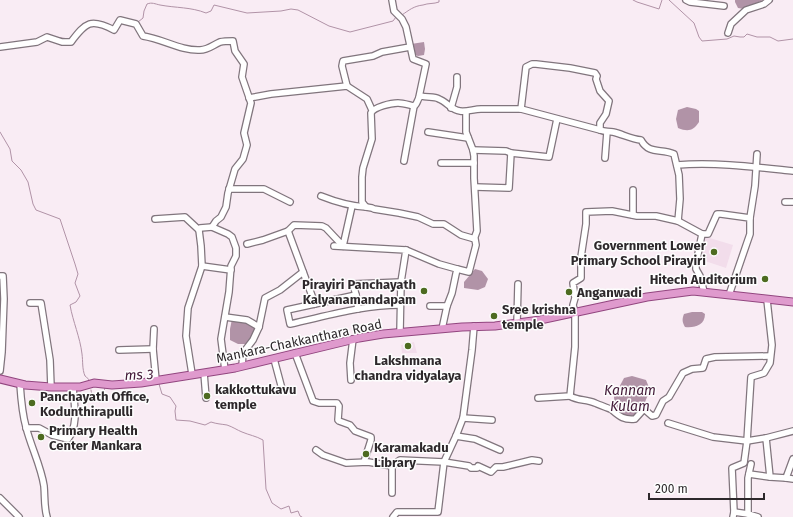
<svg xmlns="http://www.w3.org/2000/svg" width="793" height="517" font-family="'Fira Sans',sans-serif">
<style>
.built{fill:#f2ddeb}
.water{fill:#b193a7}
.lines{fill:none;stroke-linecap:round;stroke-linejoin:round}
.stream{stroke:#b193a7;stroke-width:1}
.minor-casing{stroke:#81757d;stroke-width:8}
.major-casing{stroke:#92467f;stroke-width:9}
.minor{stroke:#fff;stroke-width:5.5}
.major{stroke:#df9acd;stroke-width:7}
.poi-dot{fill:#4d6b20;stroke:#fdfdfd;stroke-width:1.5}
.labels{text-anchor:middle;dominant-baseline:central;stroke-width:3;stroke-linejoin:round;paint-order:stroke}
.poi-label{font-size:13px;font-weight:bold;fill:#2d282b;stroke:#fdfdfd;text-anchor:start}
.street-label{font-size:13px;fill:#2d282b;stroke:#fdfdfd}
.water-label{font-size:14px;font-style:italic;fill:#421937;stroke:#fdfdfd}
</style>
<rect width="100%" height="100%" fill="#f9ecf4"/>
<g class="built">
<path d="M703,236L733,245L726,268L696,258Z"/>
<path d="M414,342L417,353H402L401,345Z"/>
</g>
<g class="water">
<path d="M735,0H763L744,9L738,8L735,2Z"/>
<path d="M424,42L425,49L424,55L418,56L413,54L411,44Z"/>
<path d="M687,107L696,109L699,111V122C693,131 688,132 678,128L676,119L678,110Z"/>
<path d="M475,269L482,271L488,279L485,287L478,290L464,288V282Z"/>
<path d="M692,312H702L705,314C705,325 695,328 685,327C682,322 682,319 684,314Z"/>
<path d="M232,319L254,323V335L247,344H238L230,340V329Z"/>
<path d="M632,376L646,380L650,390L645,402L634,416H624L615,408L614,397L624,378Z"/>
</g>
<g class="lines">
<g class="stream">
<path d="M633,0L637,2L659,9L662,0"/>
<path d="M669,0L694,23L699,37L702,41L727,39L734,36L740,37H744L747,34L757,37H770L778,41L793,39"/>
<path d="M402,15C409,10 414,6 423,5C428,3 434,4 439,2V0"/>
<path d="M136,21L138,22L143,18L144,11L147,4C152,2 155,4 160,5C176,8 191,7 206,13L211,11L214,5L247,13L281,11L291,9L298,10L329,26L350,32L393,21L396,17"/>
<path d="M85,23L86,22L96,21"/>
<path d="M55,37L69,39L71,37"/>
<path d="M0,132L10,149L12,161L21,170L28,182L33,204L36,210L60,219L75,264L78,274L75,283L80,296L76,302L70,305C73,322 80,337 82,354C83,361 82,369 85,376C86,376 89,380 89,380"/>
<path d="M159,384L162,394L170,397L176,406L175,411L176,420L190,421L205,425L211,422C217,424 221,424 227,425C233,427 237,430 242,432C249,435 256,436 263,440L266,489L272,503L281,509L289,506L291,513L298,511L300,516L302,517"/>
<path d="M91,390C92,396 93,399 100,402L105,388"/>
</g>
<g class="minor-casing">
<g id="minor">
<path d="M392,0L394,11L402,19L406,27L413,59L426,64L419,97"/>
<path d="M686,0L690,2L724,6"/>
<path d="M728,33L731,24L746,10L764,4L769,0"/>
<path d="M0,47L37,42L47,37L62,42H71C86,22 91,18 114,30L120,20L136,24L143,36C163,39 181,51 200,50C208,50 213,45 220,42C224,41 229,41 233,41L235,51L244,64L242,77L251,103L244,133L247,145L243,159L235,169L228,193L226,207L221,217L216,221L212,227L228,234L232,237L236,248V256L231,266L229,292L221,339L225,370"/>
<path d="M347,86L342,66L343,61L373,56L382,52L410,47"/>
<path d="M249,98L271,94L347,86L367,99L372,110"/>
<path d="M451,108L457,87V77"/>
<path d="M521,109L600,130"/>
<path d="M466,112V132L473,150L474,156V178L477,231L474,239"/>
<path d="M428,132L468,138"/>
<path d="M473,150L506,151L511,153L549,157L557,119"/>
<path d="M605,158L607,132"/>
<path d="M404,161L414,106"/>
<path d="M441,163H474"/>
<path d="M677,165C716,162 755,167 793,171"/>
<path d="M475,187L509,188L511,153"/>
<path d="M229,189H264L290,202"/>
<path d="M633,190V215"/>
<path d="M321,196C336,202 349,206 366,207"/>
<path d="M785,202H793"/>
<path d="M750,218L755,186L757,154"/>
<path d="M155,219L185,217L199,230L201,246L202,266L188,308L186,336L192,374"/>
<path d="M678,221L702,234L696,264V269L700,276L704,292"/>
<path d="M199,230L200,228L212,227"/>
<path d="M288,231L294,225L322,226L326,228L343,246L352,206"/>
<path d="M702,234H708L717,214H721L750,218V234L729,295"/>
<path d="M247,244L263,240L288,231L315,304"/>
<path d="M334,246L406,250L401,282"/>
<path d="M406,250L439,264L457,269L452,293L447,306"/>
<path d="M202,266L231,270"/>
<path d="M457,269L469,272L476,245L475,239L461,235L444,224H433L418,217L399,213L374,209L372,208L366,207L362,202V177L363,168L372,139L371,113C374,107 391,103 398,103C403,103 409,105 414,106C418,104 417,98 421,96C427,98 434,96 439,99C447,102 451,110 460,111C467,112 474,109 481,109C494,109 508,109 521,109L526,67L532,64H536L570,68L595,73L597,76L596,79L600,91L609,101L606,114L600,123V130C605,132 608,131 613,132C622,134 631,139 641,140C649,155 661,148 674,154L679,175L680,199L678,221L656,216H637L612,211L586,212V224L581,257V278L573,283L575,298L573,305L575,313V347L570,396L538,398"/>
<path d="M0,276H3L4,299L2,352L0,371"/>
<path d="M356,295L287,310L290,324C327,316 363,305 400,305"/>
<path d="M30,303H41L50,360L51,387"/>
<path d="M430,306H447L442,329"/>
<path d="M358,309L356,295L353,284L401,282L400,332"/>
<path d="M225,317L247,320L259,327"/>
<path d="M517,323L518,284"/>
<path d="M154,329L153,349L156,380"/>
<path d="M119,350L153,349"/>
<path d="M295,353L313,401L319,403H337L339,406L338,420L339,421L350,425L355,431L371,437V440L364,462"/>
<path d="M274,359L282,389"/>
<path d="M242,366L243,353L253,340L259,327L265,298L280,290L303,272"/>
<path d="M204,373L206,398"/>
<path d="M351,380L350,363L353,339"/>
<path d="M20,384C21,399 22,413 26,427C31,447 41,466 44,486C45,497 44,507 47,517"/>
<path d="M570,396C578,401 586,399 595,403C597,404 611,409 612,410C620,417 624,420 635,419L644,409L652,416L656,415L663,401L669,397L683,373L692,369L703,368L706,359L715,357L770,356"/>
<path d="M463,418L492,420"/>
<path d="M668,423L713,437L747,441L766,438L793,431"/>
<path d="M26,428H39L52,435L68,439C79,425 74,403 73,387"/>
<path d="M456,436L475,439L500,450"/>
<path d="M766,438L770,477L786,478L793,459"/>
<path d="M316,450L323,455L346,463L368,462L392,466"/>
<path d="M751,464L748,478V514L758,517"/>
<path d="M749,474L770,477"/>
<path d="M786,478L793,479"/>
<path d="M392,493V466L400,460L444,462L469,466L471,468H477L478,466L491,472L496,467H503L532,460L539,461"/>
<path d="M0,498L19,517"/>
<path d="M734,512L748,514"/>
<path d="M393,517L397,512H438L444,462L456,436L463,418L472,350L474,326"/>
<path d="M733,517L734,512L732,468L744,463L747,441L751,377L764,373L770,363L772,345L767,300"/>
</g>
</g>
<g class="major-casing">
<path id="major" d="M0,379L25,385L51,387H80L94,383L112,385L141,383L235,368L359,338L383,334L462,327L495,326L540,320L647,297L693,291L793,302"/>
</g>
<use href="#minor" class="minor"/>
<use href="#major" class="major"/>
</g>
<g class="poi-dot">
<circle cx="714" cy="252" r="4"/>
<circle cx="765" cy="279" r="4"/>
<circle cx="424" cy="291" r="4"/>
<circle cx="569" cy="292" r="4"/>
<circle cx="494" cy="316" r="4"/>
<circle cx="408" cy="346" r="4"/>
<circle cx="207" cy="396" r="4"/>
<circle cx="32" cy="403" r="4"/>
<circle cx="41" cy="437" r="4"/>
<circle cx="366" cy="454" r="4"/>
</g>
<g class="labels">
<g class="poi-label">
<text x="706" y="245" text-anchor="end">Government Lower<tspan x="706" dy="15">Primary School Pirayiri</tspan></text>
<text x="757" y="279" text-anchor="end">Hitech Auditorium</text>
<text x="416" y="284" text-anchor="end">Pirayiri Panchayath<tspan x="416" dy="15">Kalyanamandapam</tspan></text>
<text x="577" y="292">Anganwadi</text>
<text x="502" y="309">Sree krishna<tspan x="502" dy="15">temple</tspan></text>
<text x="408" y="360" text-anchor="middle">Lakshmana<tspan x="408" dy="15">chandra vidyalaya</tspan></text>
<text x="215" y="389">kakkottukavu<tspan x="215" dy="15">temple</tspan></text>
<text x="40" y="396">Panchayath Office,<tspan x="40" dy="15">Kodunthirapulli</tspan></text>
<text x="49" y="430">Primary Health<tspan x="49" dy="15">Center Mankara</tspan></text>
<text x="374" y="447">Karamakadu<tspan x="374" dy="15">Library</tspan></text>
</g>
<g class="street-label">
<text transform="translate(299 341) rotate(-12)">Mankara-Chakkanthara Road</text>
</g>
<g class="water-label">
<text transform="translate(139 375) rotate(-2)">ms 3</text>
<text x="630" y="390">Kannam<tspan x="630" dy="16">Kulam</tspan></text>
</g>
</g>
<path d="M649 493v6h115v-6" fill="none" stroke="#2d282b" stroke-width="2"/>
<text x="655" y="493" font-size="12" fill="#2d282b" stroke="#fdfdfd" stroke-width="3" paint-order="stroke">200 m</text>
</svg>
